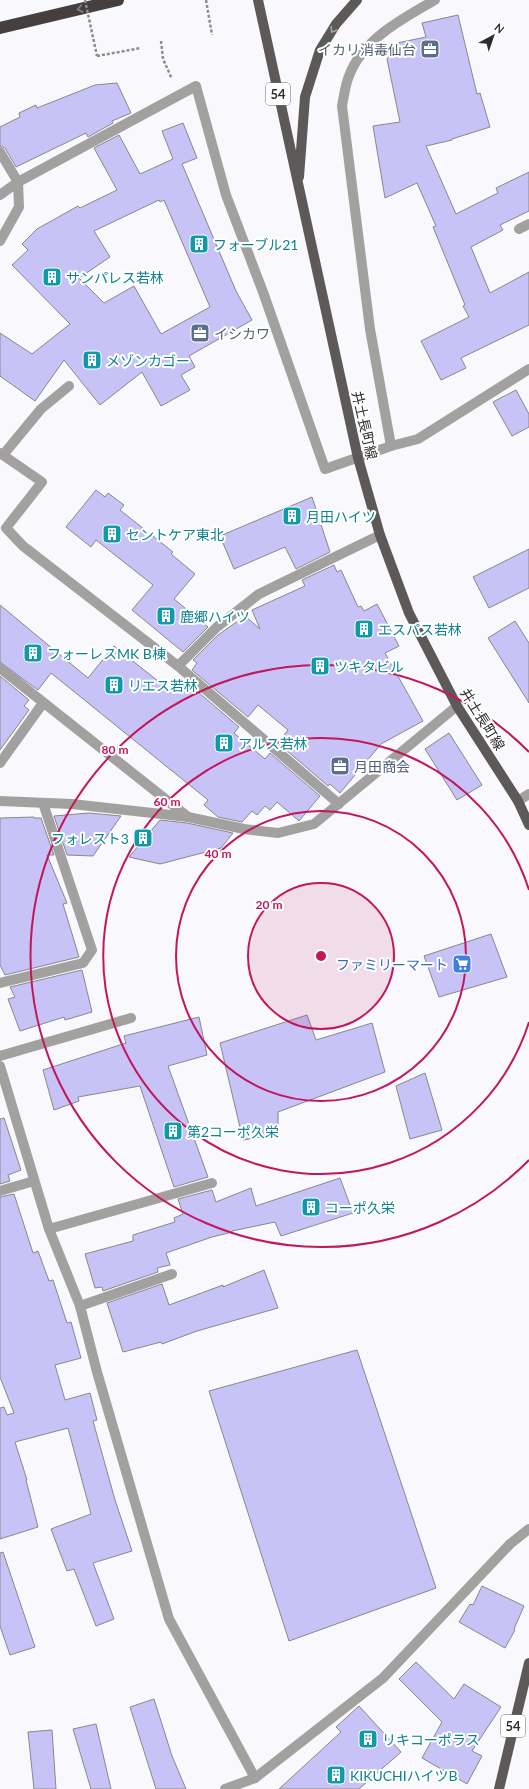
<svg xmlns="http://www.w3.org/2000/svg" width="529" height="1789" font-family="Lato,'Noto Sans JP',sans-serif">
<style>
.building{fill:#c7c3f6;stroke:#88878c;fill-rule:evenodd}
.lines{fill:none;stroke-linecap:round;stroke-linejoin:round}
.path{stroke:#8d8d90;stroke-width:2.5;stroke-dasharray:3 2;stroke-linecap:butt}
.minor{stroke:#a3a1a0;stroke-width:10}
.major{stroke:#5d5958;stroke-width:10}
.highway{stroke:#45403f;stroke-width:12}
.path-bridge{stroke:#8d8d90;stroke-width:2.5;stroke-dasharray:3 2;stroke-linecap:butt}
.oneway{stroke:#868382}
.oneway2{stroke:#a6a4a3}
.ring{fill:none;stroke:#c2185b;stroke-width:2}
.labels{text-anchor:middle;dominant-baseline:central;stroke-width:4;stroke-linejoin:round;paint-order:stroke}
.shield{fill:#fff;stroke:#6c6b6d;stroke-width:1}
.shield-label{font-size:13px;font-weight:bold;fill:#2d2c2e}
.service-label{font-size:14px;fill:#4e5e75;stroke:#fff;text-anchor:start}
.culture-label{font-size:14px;fill:#0d838f;stroke:#fff;text-anchor:start}
.street-label{font-size:14px;fill:#2d2c2e;stroke:#fff}
.shop-label{font-size:14px;fill:#366cbe;stroke:#fff;text-anchor:end}
.centre{fill:#c2185b;stroke:#fff;stroke-width:2}
.ring-label{font-size:12px;text-anchor:middle;font-weight:bold;fill:#c2185b;stroke:#fff;stroke-width:4;stroke-linejoin:round;paint-order:stroke}
</style>
<rect width="100%" height="100%" fill="#f8f8fd"/>
<g class="building">
<path d="M458,15L477,94L480,93L490,127L452,139V140L426,146L456,214L498,193L496,188L529,172V211L500,225L503,230L471,247L490,293L529,272V325L461,358L466,368L441,380L421,341L469,317L463,306L465,305L433,227L436,226L417,183L385,198L373,126L400,122L387,59L397,43L426,37L422,23Z"/>
<path d="M117,83L131,113L112,121L113,123L88,137L86,133L16,167L5,148L0,146V127L20,117L19,113L36,105L37,108L95,85Z"/>
<path d="M183,123L197,158L182,164L236,291L252,320L189,356L195,367L181,375L190,390L161,406L142,372L100,405L64,360L35,401L0,376V333L32,354L70,324L12,265L28,250L22,244L37,229L78,206L80,208L117,190L94,148L119,135L140,174L173,159L162,131ZM159,200L160,202L164,200L210,307L161,334L134,286L104,303L79,278L110,257L94,231Z"/>
<path d="M516,390L529,414V427L512,436L493,402Z"/>
<path d="M96,490L105,497L108,493L124,505L120,510L173,552L171,554L195,574L174,599L208,627L183,652L132,610L153,585L96,540L91,547L66,527Z"/>
<path d="M312,497L330,552L296,569L285,547L234,569L220,536Z"/>
<path d="M529,549V588L489,608L473,577Z"/>
<path d="M334,565L337,572L341,570L358,607L361,606L364,611L377,604L399,646L385,653L423,721L381,744L340,793L330,784L328,786L278,743L288,730L258,705L248,717L192,670L197,663L193,660L218,635L245,616L260,629L252,610L305,586L302,580Z"/>
<path d="M0,605L88,678L114,646L173,693L184,680L239,727L234,733L265,759L270,753L320,796L299,821L277,802L270,810L265,806L257,815L252,811L242,822L218,817L204,805L208,800L51,673L38,690L0,662Z"/>
<path d="M515,621L529,643V703L488,638Z"/>
<path d="M0,676L29,700L24,706L29,710L0,750Z"/>
<path d="M449,733L482,785L457,800L425,749Z"/>
<path d="M89,813L121,816L93,856L67,855L54,816Z"/>
<path d="M34,817V818H41L54,855H47L67,903L63,904L79,957L5,975L0,965V818Z"/>
<path d="M160,820L187,823L233,833L221,848L160,864L129,857Z"/>
<path d="M491,934L507,977L439,997L424,956Z"/>
<path d="M82,970L92,1012L65,1020L64,1017L20,1031L8,999L15,997L10,987Z"/>
<path d="M307,1015L316,1040L372,1023L385,1072L278,1112V1134L243,1140L220,1043Z"/>
<path d="M199,1017L207,1055L168,1066L208,1177L174,1187L140,1086L78,1097L79,1101L54,1110L43,1070L126,1043L124,1036Z"/>
<path d="M425,1073L442,1130L410,1139L396,1086Z"/>
<path d="M4,1118L21,1170L8,1175L10,1181L0,1184V1119Z"/>
<path d="M340,1178L353,1213L281,1236L275,1222L232,1231V1232L212,1237L166,1253L170,1265L157,1268L158,1272L103,1291L102,1287L95,1288L85,1254L133,1241V1235L175,1222L174,1218L183,1214L178,1199L212,1190L216,1202L251,1188L256,1206Z"/>
<path d="M14,1194L33,1253L38,1251L49,1281L53,1280L67,1323L71,1322L81,1358L55,1365L65,1400L90,1393L97,1420L93,1421L115,1500L132,1551L93,1563L114,1619L96,1626L74,1569L67,1571L51,1529L91,1514L68,1428L15,1442L27,1480H26L38,1527L0,1539V1408L4,1407L7,1415L14,1413L0,1377V1197Z"/>
<path d="M264,1270L278,1308L197,1331L162,1344L161,1342L123,1352L107,1303L162,1284L169,1305L223,1285V1287Z"/>
<path d="M357,1350L436,1588L289,1641L209,1391Z"/>
<path d="M3,1552L35,1647L10,1655L0,1626V1553Z"/>
<path d="M482,1586L524,1606L514,1629L515,1630L505,1648L459,1622L470,1604L473,1605Z"/>
<path d="M416,1662L454,1699L464,1684L501,1707L472,1751L482,1756L467,1784L422,1758L442,1722L399,1679Z"/>
<path d="M154,1699L172,1756L186,1789H156L130,1707Z"/>
<path d="M359,1706L401,1752L359,1789H279L341,1732L336,1727Z"/>
<path d="M96,1724L111,1789H91L73,1729Z"/>
<path d="M52,1730L56,1789H34L28,1732Z"/>
</g>
<g class="lines">
<g class="path">
<path d="M206,0L212,35"/>
<path d="M161,41L163,59L172,79"/>
<path d="M97,56L141,48"/>
</g>
<g class="minor">
<path d="M0,152L18,182L19,207L0,241"/>
<path d="M0,195L18,182L196,86L226,195L263,292L325,469L391,446L370,329L342,106C344,97 345,85 349,76C362,40 403,18 435,0"/>
<path d="M519,229L529,224"/>
<path d="M391,446L418,439L529,369"/>
<path d="M0,453L42,482L6,528L23,546L178,666L339,804"/>
<path d="M3,455L41,409L69,386"/>
<path d="M178,666L217,627L259,594L380,535"/>
<path d="M0,668L188,817"/>
<path d="M0,763L43,703"/>
<path d="M0,801L72,804L188,817L244,829L278,833L314,824L457,706"/>
<path d="M518,801L529,794"/>
<path d="M0,983L83,963L92,950L43,803"/>
<path d="M0,1056L131,1018"/>
<path d="M0,1066L49,1229L80,1306L97,1372L169,1619L255,1778"/>
<path d="M0,1191L34,1181"/>
<path d="M49,1229L212,1183"/>
<path d="M80,1306L172,1274"/>
<path d="M225,1789L255,1778L383,1678L510,1544L529,1529"/>
</g>
<g class="major">
<path d="M258,0L358,458L380,535L409,613L457,706L518,801L529,825"/>
<path d="M299,177L305,97L320,50L336,24L357,0"/>
<path d="M499,1789L529,1663"/>
</g>
<path class="highway" d="M0,28L118,0"/>
<path class="path-bridge" d="M85,0L97,56"/>
</g>
<defs><path id="oneway-chevron" d="M-2-3.5L2.5 0L-2 3.5" fill="none" stroke-width="1.6" stroke-linecap="round" stroke-linejoin="round"/></defs>
<use class="oneway" href="#oneway-chevron" transform="translate(80 9) rotate(167)"/>
<use class="oneway2" href="#oneway-chevron" transform="translate(333 30) rotate(122)"/>
<circle cx="321" cy="956" r="73" fill="#c2185b" fill-opacity=".12"/>
<g class="ring">
<circle cx="321" cy="956" r="73"/>
<circle cx="321" cy="956" r="145"/>
<path d="M529 1022A218 218 0 1 1 529 890"/>
<path d="M529 1160A291 291 0 1 1 529 752"/>
</g>
<defs>
<g id="office-square" transform="scale(1)"><rect x="-9" y="-9" width="18" height="18" rx="4" fill="#5c6f8a" stroke="#fff"/><path d="M-6-3h4V-5.5h4V-3h4V5H-6ZM-1-4.5V-3h2v-1.5ZM-6 0V1H6V0Z" fill="#fff"/></g>
<g id="building-square" transform="scale(1)"><rect x="-9" y="-9" width="18" height="18" rx="4" fill="#0f9aa8" stroke="#fff"/><path d="M-4-6H4V6H1V3H-1V6H-4ZM-2.5-4.3h1.7v1.8h-1.7ZM.8-4.3h1.7v1.8H.8ZM-2.5-1h1.7V.8h-1.7ZM.8-1h1.7V.8H.8Z" fill="#fff"/></g>
<g id="supermarket-square" transform="scale(1)"><rect x="-9" y="-9" width="18" height="18" rx="4" fill="#3f7fe0" stroke="#fff"/><path d="M-6-5.5h2.5l.6 2H6L4.5 2H-2.5L-4.4-4H-6ZM-1.5 3.2a1.3 1.3 0 1 0 .1 0ZM3 3.2a1.3 1.3 0 1 0 .1 0Z" fill="#fff"/></g>
</defs>
<g fill-rule="evenodd">
<use href="#office-square" x="430" y="49"/>
<use href="#building-square" x="199" y="244"/>
<use href="#building-square" x="52" y="277"/>
<use href="#office-square" x="200" y="333"/>
<use href="#building-square" x="92" y="360"/>
<use href="#building-square" x="292" y="516"/>
<use href="#building-square" x="112" y="534"/>
<use href="#building-square" x="166" y="616"/>
<use href="#building-square" x="364" y="629"/>
<use href="#building-square" x="33" y="653"/>
<use href="#building-square" x="320" y="666"/>
<use href="#building-square" x="114" y="685"/>
<use href="#building-square" x="224" y="743"/>
<use href="#office-square" x="340" y="766"/>
<use href="#building-square" x="143" y="838"/>
<use href="#supermarket-square" x="462" y="964"/>
<use href="#building-square" x="173" y="1131"/>
<use href="#building-square" x="311" y="1207"/>
<use href="#building-square" x="368" y="1739"/>
<use href="#building-square" x="336" y="1775"/>
</g>
<g class="labels">
<g class="shield">
<rect x="266" y="83" width="24" height="22" rx="3"/>
<rect x="501" y="1715" width="24" height="22" rx="3"/>
</g>
<g class="shield-label">
<text x="278" y="94">54</text>
<text x="513" y="1726">54</text>
</g>
<g class="service-label">
<text x="416" y="49" text-anchor="end">イカリ消毒仙台</text>
<text x="214" y="333">イシカワ</text>
<text x="354" y="766">月田商会</text>
</g>
<g class="culture-label">
<text x="213" y="244">フォーブル21</text>
<text x="66" y="277">サンパレス若林</text>
<text x="106" y="360">メゾンカゴー</text>
<text x="306" y="516">月田ハイツ</text>
<text x="126" y="534">セントケア東北</text>
<text x="180" y="616">鹿郷ハイツ</text>
<text x="378" y="629">エスパス若林</text>
<text x="47" y="653">フォーレスMK B棟</text>
<text x="334" y="666">ツキタビル</text>
<text x="128" y="685">リエス若林</text>
<text x="238" y="743">アルス若林</text>
<text x="129" y="838" text-anchor="end">フォレスト3</text>
<text x="187" y="1131">第2コーポ久栄</text>
<text x="325" y="1207">コーポ久栄</text>
<text x="382" y="1739">リキコーポラス</text>
<text x="350" y="1775">KIKUCHIハイツB</text>
</g>
<g class="street-label">
<text transform="translate(365 425) rotate(77)">井土長町線</text>
<text transform="translate(483 719) rotate(58)">井土長町線</text>
</g>
<g class="shop-label">
<text x="448" y="964">ファミリーマート</text>
</g>
</g>
<circle cx="321" cy="956" r="6" class="centre"/>
<g class="ring-label">
<text x="115" y="754">80 m</text>
<text x="167" y="806">60 m</text>
<text x="218" y="858">40 m</text>
<text x="269" y="909">20 m</text>
</g>
<g transform="translate(493 36) rotate(40)" stroke="#ffffff" stroke-width="3" paint-order="stroke">
<path d="M0-3L7 15L0 10L-7 15Z" fill="#2d2c2e"/>
<text y="-6" font-size="11" font-weight="bold" text-anchor="middle" fill="#2d2c2e">N</text>
</g>
</svg>
